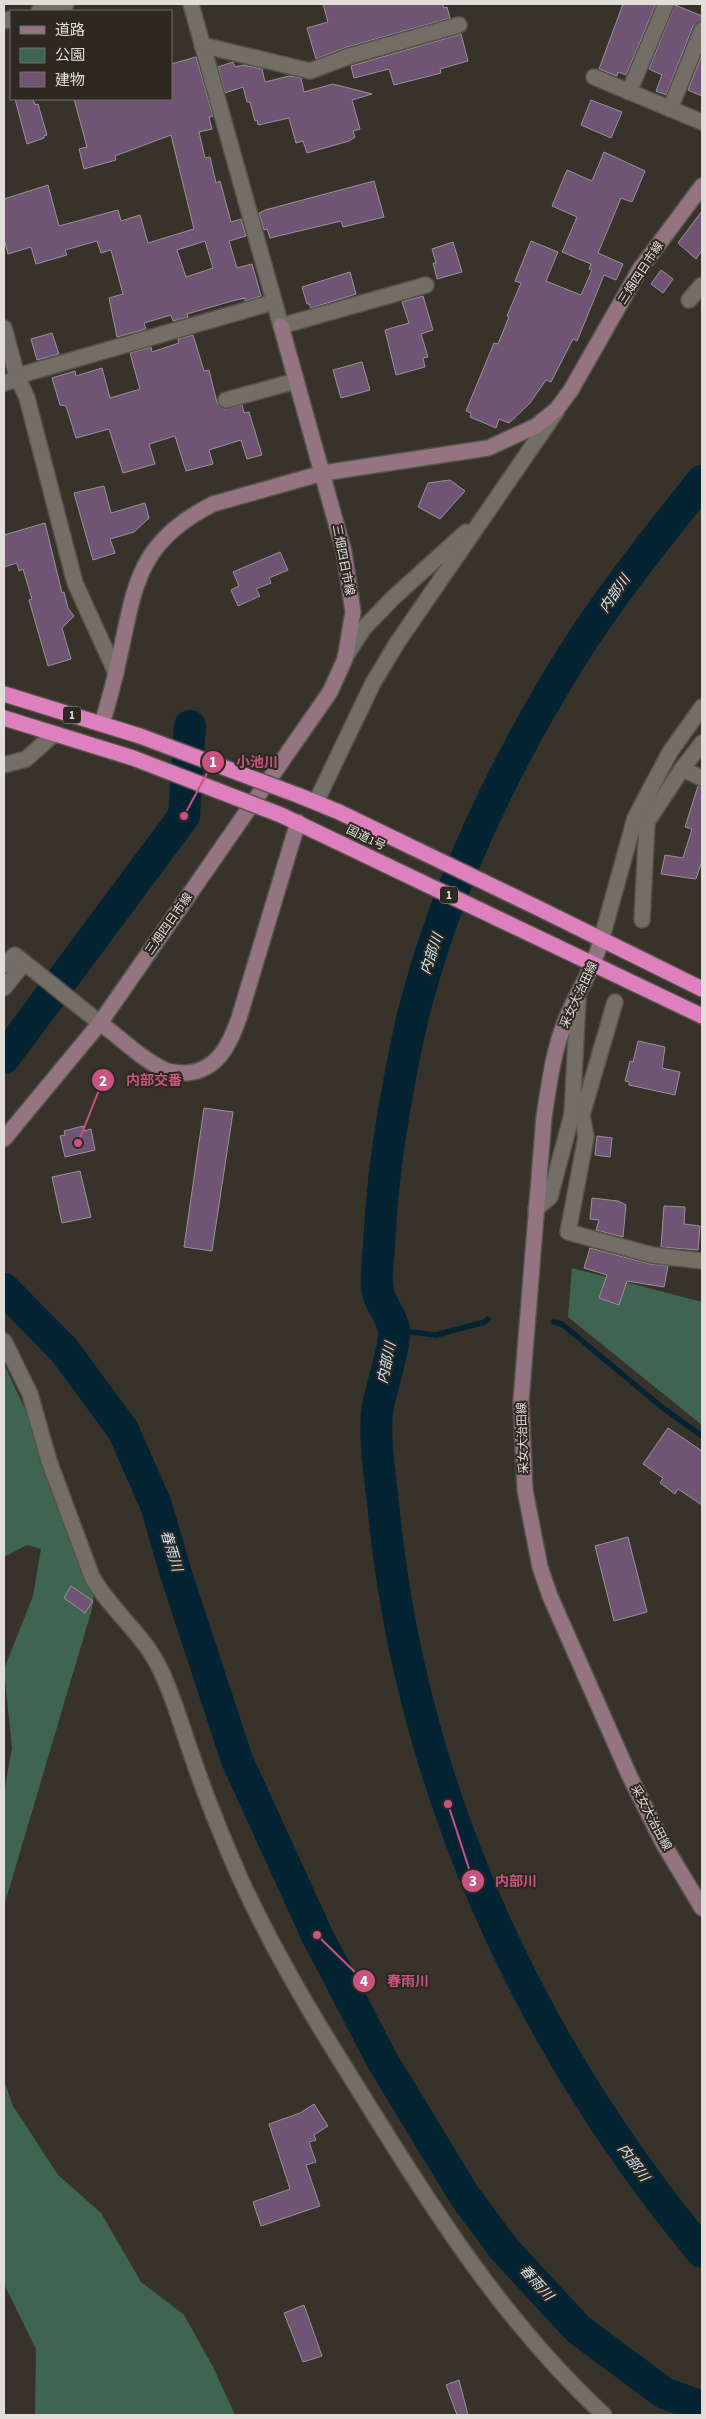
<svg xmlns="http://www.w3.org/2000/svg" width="706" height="2419" font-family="'Source Sans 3','Noto Sans JP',sans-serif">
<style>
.green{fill:#3f6551}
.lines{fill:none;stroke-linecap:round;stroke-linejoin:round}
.stream{stroke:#042434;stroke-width:5.5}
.river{stroke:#042434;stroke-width:32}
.building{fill:#6f5473;stroke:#9a929b;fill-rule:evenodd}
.street-casing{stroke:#55524a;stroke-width:18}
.secondary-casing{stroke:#55524a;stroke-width:18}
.highway-casing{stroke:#55524a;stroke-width:18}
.street{stroke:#736f66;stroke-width:15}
.secondary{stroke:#937480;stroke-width:15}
.highway{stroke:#df80be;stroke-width:15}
.highway-bridge-casing{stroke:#55524a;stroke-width:18;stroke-linecap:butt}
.highway-bridge{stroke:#df80be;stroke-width:15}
.labels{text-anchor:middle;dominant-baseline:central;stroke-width:4;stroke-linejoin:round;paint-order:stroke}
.shield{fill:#2d2921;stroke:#aba8a2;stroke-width:1}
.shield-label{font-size:11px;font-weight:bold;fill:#e1ded9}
.street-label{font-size:12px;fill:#e1ded9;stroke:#2d2921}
.water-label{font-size:14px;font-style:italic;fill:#cde7f7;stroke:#2d2921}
.leader{fill:none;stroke:#cb5381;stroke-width:2}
.callout-dot{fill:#cb5381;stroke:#2d2921;stroke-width:2}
.mark-label{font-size:15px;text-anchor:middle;font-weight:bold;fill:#fff}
.callout-label{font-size:14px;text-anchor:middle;font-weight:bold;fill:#cb5381;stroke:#2d2921;stroke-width:4;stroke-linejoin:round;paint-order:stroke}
</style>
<rect width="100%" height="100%" fill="#37332b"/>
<g class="green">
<path d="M572,1268L702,1302V1425L568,1317Z"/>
<path d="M4,1364L68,1502L96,1578L92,1609L4,1906V1793L12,1748L4,1669L33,1596L41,1549L27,1545L4,1557Z"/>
<path d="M4,2081L13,2106L58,2175L101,2213L141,2282L184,2315L213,2367L235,2415H35L36,2349L4,2284Z"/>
</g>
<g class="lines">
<g class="stream">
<path d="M554,1322L562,1324L663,1408L702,1436"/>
<path d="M394,1330L436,1335L485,1322L488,1319"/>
</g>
<g class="river">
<path d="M702,481C656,539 609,597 569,661C505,765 450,878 418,997C407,1034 401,1073 394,1111C386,1156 381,1201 379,1246C378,1259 376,1272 377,1285C377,1302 392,1314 394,1330C396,1343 381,1390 378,1406C373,1432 380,1476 383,1503C409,1781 525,2039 702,2252"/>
<path d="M4,1058L184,816L190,726"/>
<path d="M4,1289L64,1350L123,1430L156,1505L176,1574L237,1760L317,1935L382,2060L464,2195L504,2249L578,2329L664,2393L702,2407"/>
</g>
</g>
<g class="building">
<path d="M323,4H443L444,8L447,7L450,18L347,47L316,59L307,28L328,22Z"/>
<path d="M623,4H656L626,75L618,72L617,76L599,69Z"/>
<path d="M675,5L702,16V21L693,26L666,95L656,91L662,75L649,69Z"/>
<path d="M461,34L468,61L440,69L441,73L394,85L389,69L354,78L351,66Z"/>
<path d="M702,54V96L688,90Z"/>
<path d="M196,57L213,116L209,117L212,129L199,132L205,158L210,157L216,183L220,181L231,222L241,219L246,236L229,241L237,268L252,264L261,296L245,301V298L232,301L187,314L188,317L173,321L171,315L144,323L146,329L117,337L109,298L123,294L111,250L101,253L97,241L65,250L67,255L36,264L31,247L8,254L4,239V199L48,185L59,226L118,210L121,221L140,215L148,243L194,229L171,135L115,156L116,160L84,169L79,149L87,147L74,99H171V64ZM205,241L213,268L186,277L177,250Z"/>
<path d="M233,62L235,67L243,65L262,69L265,82L289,76L301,78L304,92L333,84L372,94L352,100L360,129L353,131L355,137L349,141L307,153L303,141L296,143L289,118L258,125L257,120L255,121L250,102H247L243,87L225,93L218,67Z"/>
<path d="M15,99H33L35,105L38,104L47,135L44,136V138L27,144Z"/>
<path d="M591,100L622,112L611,138L581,125Z"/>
<path d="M604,152L645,171L632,202L621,198L598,253L623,264L616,280L604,275L577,341L573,339L551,382L546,380L530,403L509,423L499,419L496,428L470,417L471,413L466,411L494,343L498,344L509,317L507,316L521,283L515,281L531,241L558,252L546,281L581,295L592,270L589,269L591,264L562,252L577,217L552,206L567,170L592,181Z"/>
<path d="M374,181L384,217L343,227L341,221L270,238L267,229L264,230L259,213L265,210Z"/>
<path d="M702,211V250L696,259L678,243Z"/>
<path d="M453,242L462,272L437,279L433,263H436L432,249Z"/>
<path d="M661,270L673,279L663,293L651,284Z"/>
<path d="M350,272L356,294L311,308L309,304H307L302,287Z"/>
<path d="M423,296L433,330L421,334L428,357L423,358L425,367L396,375L385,330L409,323L402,302Z"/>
<path d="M52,333L59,354L37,360L31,339Z"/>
<path d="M193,335L204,371L209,370L217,403L224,409L242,405L244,413L249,412L262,455L247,459L241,440L209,450L213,464L186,471L175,436L149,444L155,464L123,473L109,429L76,438L66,406L60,405L52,378L75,371L76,376L102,368L110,398L137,390L140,389L130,353L151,347L152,352L179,343L178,339Z"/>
<path d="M362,362L370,390L341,398L333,370Z"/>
<path d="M450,480L465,491L440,519L418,507L428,483Z"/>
<path d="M104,486L111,513L145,503L149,518L134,532L110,539L115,553L93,560L74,493Z"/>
<path d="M45,523L62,593L64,592L68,608L74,616L62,628L71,659L48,666L29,600L32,599L23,569L19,571L17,563L4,567V535Z"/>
<path d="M280,552L288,570L269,578L271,583L256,589L260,596L238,606L231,590L239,586L233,572Z"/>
<path d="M698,786L702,787V861L696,879L661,874L665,855L683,858L692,829L685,827Z"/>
<path d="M638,1041L665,1047L662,1068L680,1072L675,1095L629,1085V1082L625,1081L630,1061L633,1062Z"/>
<path d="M204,1108L233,1112L212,1251L184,1247Z"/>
<path d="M83,1126L84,1131L91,1129L95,1150L65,1157L60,1136L65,1135L64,1131Z"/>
<path d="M597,1136L612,1138L610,1157L595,1155Z"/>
<path d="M80,1171L91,1217L62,1223L52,1177Z"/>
<path d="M592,1198L618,1201L626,1205L623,1237L596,1230L599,1220L590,1219Z"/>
<path d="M664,1206L685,1207L684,1224L700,1226L698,1250L661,1247Z"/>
<path d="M590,1248L650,1264L668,1266L664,1287L627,1281L619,1305L599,1298L607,1275L584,1268Z"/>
<path d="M668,1428L702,1451V1505L678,1489L675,1494L660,1483L663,1478L643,1464Z"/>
<path d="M628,1537L647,1612L614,1621L595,1546Z"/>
<path d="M71,1586L93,1601L85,1613L64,1598Z"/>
<path d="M314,2104L328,2126L314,2135L316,2140L309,2142L316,2162L306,2165L320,2206L261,2226L253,2202L290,2189L269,2124L300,2113Z"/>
<path d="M304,2305L322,2356L303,2362L284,2313Z"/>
<path d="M459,2380L468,2415H457L446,2385Z"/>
</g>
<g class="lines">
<g class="street-casing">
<g id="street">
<path d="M191,4L281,326L426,285"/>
<path d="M39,11L66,4"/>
<path d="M4,21L11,19"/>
<path d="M202,45L310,71L350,56L459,25"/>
<path d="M594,77L702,122"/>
<path d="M629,92L666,4"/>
<path d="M670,109L702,30"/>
<path d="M689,300L702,285"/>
<path d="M4,328L17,376L27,398L75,583L116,673"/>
<path d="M17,376L274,302"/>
<path d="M4,383L18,379"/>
<path d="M226,400L296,381"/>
<path d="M345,657L364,628L394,597L466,532"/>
<path d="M4,765L26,759L54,734"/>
<path d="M682,769L702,778"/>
<path d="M316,802L373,683L397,643L556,412"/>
<path d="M635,818L647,822L682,769L702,743"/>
<path d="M642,920L647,822"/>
<path d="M601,941L635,818L670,752L702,707"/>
<path d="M4,965L15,955L100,1023"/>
<path d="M4,988L24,963"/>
<path d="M615,1002L582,1115L586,1137L568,1232L652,1255L702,1261"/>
<path d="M536,1209L550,1197L572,1114L578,999"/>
<path d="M4,1341L30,1394L49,1461L92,1577C111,1611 143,1633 160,1669C173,1695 181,1725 191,1753C205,1795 222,1837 240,1878C276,1957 321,2030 367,2103C436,2215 507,2325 604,2415"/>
</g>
</g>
<g class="secondary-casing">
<g id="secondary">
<path d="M102,724C107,707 112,690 116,672C135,594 131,545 213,504L323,473L488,448L536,426L557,409L571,390L640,269L702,186"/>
<path d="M601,941C592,973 576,993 565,1022C553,1052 549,1085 544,1117L521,1401L525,1490L540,1567L550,1596L630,1777L663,1843L702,1908"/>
<path d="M100,1023C121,1038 141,1059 165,1070C172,1073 180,1073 187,1073C218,1070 230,1044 239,1018L298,822"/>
<path d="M4,1139L100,1023L330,692L345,659L353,612L344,552L281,326"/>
</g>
</g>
<g class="highway-casing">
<g id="highway">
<path d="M4,694L140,736"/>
<path d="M4,718L133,758"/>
<path d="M300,796L339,812L536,907L702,989"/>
<path d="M281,815L702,1016"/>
</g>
</g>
<use href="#street" class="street"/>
<use href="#secondary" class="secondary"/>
<use href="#highway" class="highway"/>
<g class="highway-bridge-casing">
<g id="highway-bridge">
<path d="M140,736L300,796"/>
<path d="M133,758L281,815"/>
</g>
</g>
<use href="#highway-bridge" class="highway-bridge"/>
</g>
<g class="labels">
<g class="shield">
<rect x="63" y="706.5" width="18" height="17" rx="4"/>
<rect x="440" y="886.5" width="18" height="17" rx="4"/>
</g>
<g class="shield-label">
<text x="72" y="715">1</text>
<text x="449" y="895">1</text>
</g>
<g class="street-label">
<text transform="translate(641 273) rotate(-57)">三畑四日市線</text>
<text transform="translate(343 560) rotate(79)">三畑四日市線</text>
<text transform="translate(366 838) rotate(26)">国道1号</text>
<text transform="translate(169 924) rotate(-55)">三畑四日市線</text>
<text transform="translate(579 995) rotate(-65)">采女大治田線</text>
<text transform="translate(523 1438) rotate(-92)">采女大治田線</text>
<text transform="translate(651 1818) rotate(62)">采女大治田線</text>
</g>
<g class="water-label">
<text transform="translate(615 594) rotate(-55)">内部川</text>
<text transform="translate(432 954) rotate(-71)">内部川</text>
<text transform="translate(387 1363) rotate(-78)">内部川</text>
<text transform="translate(171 1551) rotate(73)">春雨川</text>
<text transform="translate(633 2163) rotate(54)">内部川</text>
<text transform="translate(536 2283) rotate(48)">春雨川</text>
</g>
</g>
<path class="leader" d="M184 816L213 762M78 1143L103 1080M448 1804L473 1881M317 1935L364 1981"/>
<g class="callout-dot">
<circle cx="184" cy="816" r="5"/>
<circle cx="78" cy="1143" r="5"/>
<circle cx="448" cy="1804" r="5"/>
<circle cx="317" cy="1935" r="5"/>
<circle cx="213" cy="762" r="12"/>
<circle cx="103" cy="1080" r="12"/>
<circle cx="473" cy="1881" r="12"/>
<circle cx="364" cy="1981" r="12"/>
</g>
<g class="mark-label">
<text x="213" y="767">1</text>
<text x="103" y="1086">2</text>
<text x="473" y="1886">3</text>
<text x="364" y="1986">4</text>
</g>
<g class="callout-label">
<text x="257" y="767">小池川</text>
<text x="154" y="1085">内部交番</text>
<text x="516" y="1886">内部川</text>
<text x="408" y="1986">春雨川</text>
</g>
<rect width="706" height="2419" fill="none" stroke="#e1ded9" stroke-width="10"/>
<rect x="10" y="10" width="162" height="90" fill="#2d2921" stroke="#75716b"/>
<rect x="20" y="26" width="25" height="8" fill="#937480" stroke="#75716b"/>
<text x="55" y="35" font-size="15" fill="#e1ded9">道路</text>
<rect x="20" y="48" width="25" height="15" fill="#3f6551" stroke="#75716b"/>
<text x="55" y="60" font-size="15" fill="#e1ded9">公園</text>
<rect x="20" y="72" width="25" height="15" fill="#6f5473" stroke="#75716b"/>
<text x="55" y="85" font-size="15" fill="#e1ded9">建物</text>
</svg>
